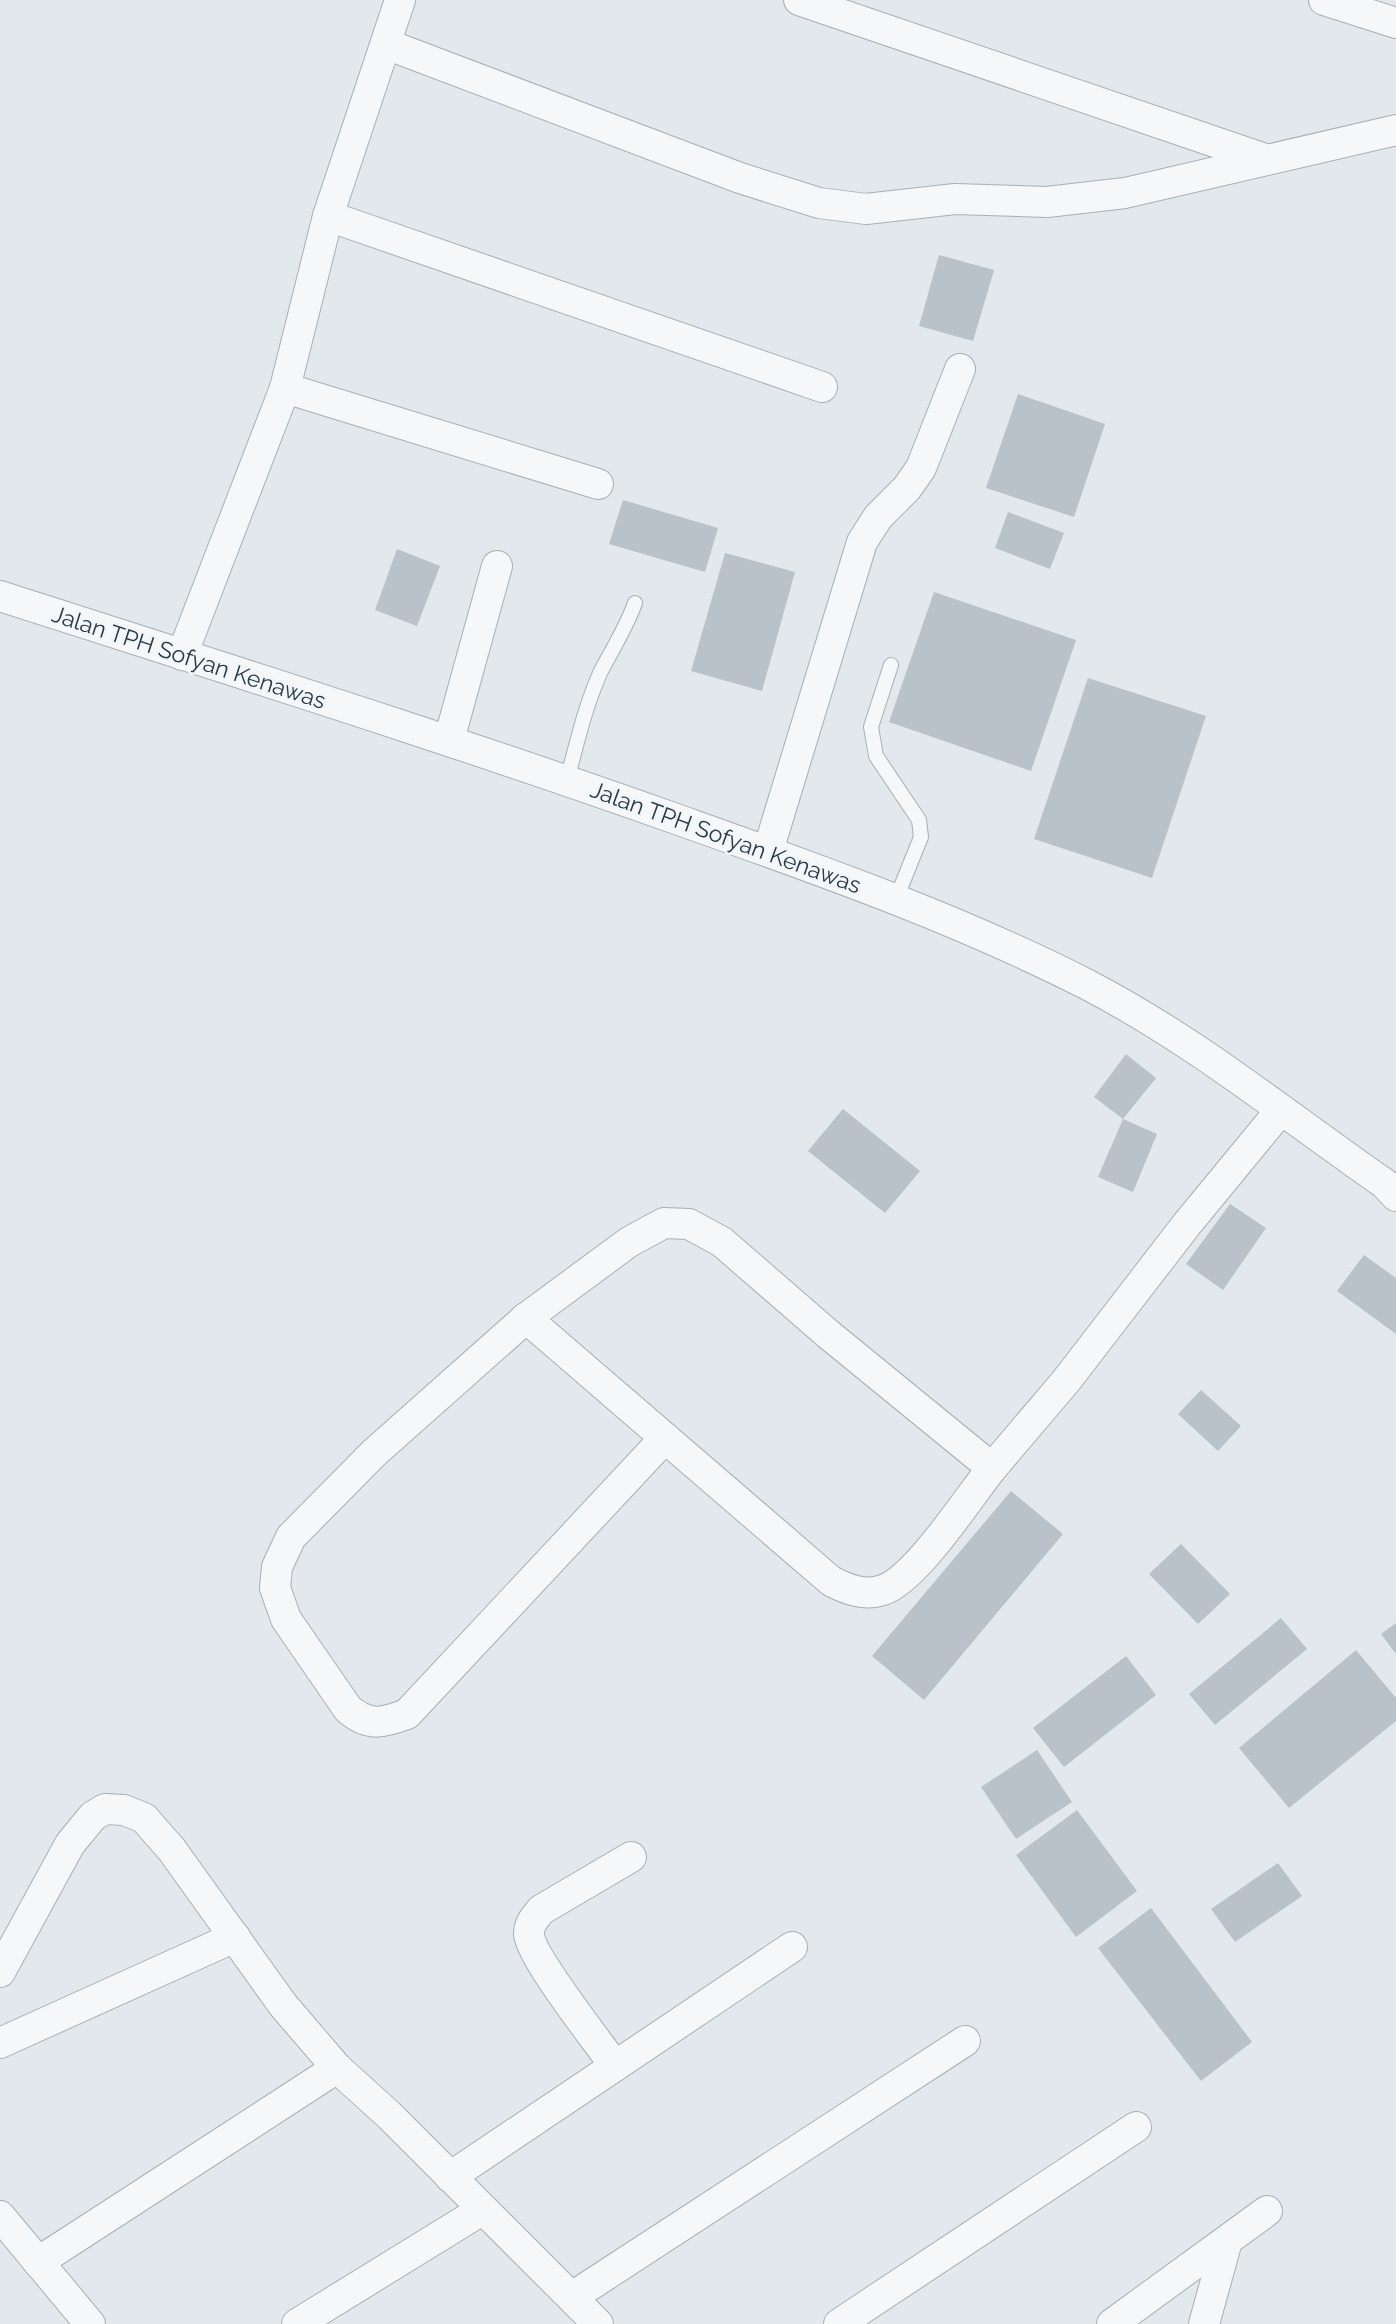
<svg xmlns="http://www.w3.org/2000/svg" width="1396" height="2324" font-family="Raleway,sans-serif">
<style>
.building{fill:#b9c2c9}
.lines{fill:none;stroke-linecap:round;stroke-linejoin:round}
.lane-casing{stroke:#a7b0b6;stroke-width:16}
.street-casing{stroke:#a7b0b6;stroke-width:32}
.lane{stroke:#f5f7f9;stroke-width:14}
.street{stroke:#f5f7f9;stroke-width:30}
.labels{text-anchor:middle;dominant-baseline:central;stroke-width:5;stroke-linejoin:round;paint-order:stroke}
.street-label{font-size:23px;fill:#293944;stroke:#f2f6f8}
</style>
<rect width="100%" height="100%" fill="#e2e8eb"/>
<g class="building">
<path d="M939,255L994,270L973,341L919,326Z"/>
<path d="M1018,394L1105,424L1074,517L986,488Z"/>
<path d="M623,500L718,528L705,572L609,544Z"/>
<path d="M1008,512L1064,533L1050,569L995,548Z"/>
<path d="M397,549L440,566L417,626L375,610Z"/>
<path d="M725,553L795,572L762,691L691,671Z"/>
<path d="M934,592L1076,640L1031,771L889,722Z"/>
<path d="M1088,678L1206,716L1152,878L1034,839Z"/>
<path d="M1126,1054L1156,1078L1123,1119L1094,1097Z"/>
<path d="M843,1109L920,1171L885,1213L808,1151Z"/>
<path d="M1123,1119L1157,1134L1133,1192L1098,1177Z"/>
<path d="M1230,1204L1266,1228L1223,1290L1186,1264Z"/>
<path d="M1364,1255L1396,1278V1334L1337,1291Z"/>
<path d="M1201,1390L1241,1426L1218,1451L1178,1414Z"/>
<path d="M1011,1491L1063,1534L924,1700L872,1656Z"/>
<path d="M1181,1544L1230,1594L1198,1624L1149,1574Z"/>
<path d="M1281,1618L1307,1649L1215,1725L1189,1694Z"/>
<path d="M1396,1623V1654L1381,1634Z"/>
<path d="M1356,1650L1396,1698V1721L1289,1808L1239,1748Z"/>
<path d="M1126,1656L1156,1695L1064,1767L1033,1728Z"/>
<path d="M1037,1750L1072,1802L1016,1839L981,1787Z"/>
<path d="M1077,1810L1137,1891L1076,1937L1016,1855Z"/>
<path d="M1278,1863L1302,1896L1235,1942L1211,1909Z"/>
<path d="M1151,1908L1252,2042L1201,2081L1098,1948Z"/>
</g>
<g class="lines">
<g class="lane-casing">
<g id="lane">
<path d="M891,665L871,727L876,756L919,820L921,837L896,899"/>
<path d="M567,780C577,743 585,706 601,671C613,648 626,628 635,603"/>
</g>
</g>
<g class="street-casing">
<g id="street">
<path d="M799,0L1265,159"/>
<path d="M1324,0L1396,23"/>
<path d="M386,44L740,178L819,203L866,209L955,199L1047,202L1125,193L1396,130"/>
<path d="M328,216L822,387"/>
<path d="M285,388L598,484"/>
<path d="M0,596C227,669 454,740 679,820C817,869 957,918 1088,985C1194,1040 1287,1116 1385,1184L1396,1196"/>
<path d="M182,655L285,388L328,216L400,0"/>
<path d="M449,740L497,566"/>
<path d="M768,851L862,542L878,517L907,488L921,468L960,369"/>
<path d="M526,1318L831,1581C848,1590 865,1596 883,1590C916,1579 969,1497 992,1468"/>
<path d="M665,1438L407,1714C383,1723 369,1727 348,1709L286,1619L275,1588L277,1567L291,1537L374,1453L526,1318L629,1242L664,1223L689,1224L722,1242L828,1334L992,1468L1066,1381L1187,1224L1280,1111"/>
<path d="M0,1972L70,1844L93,1816L105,1809L124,1810L144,1818L172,1850L283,2005L337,2068L389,2115L598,2324"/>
<path d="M0,2043L235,1937"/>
<path d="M615,2066C598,2042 530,1956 529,1934C529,1923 535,1918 541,1910L631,1857"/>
<path d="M450,2177L792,1947"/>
<path d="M0,2216L90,2324"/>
<path d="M38,2262L337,2068"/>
<path d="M572,2297L965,2041"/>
<path d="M297,2324L482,2210"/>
<path d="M839,2324L1136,2127"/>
<path d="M1112,2324L1267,2211"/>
<path d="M1204,2324L1227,2241"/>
</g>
</g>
<use href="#lane" class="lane"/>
<use href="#street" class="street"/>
</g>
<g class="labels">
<g class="street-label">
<text transform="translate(189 657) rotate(18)">Jalan TPH Sofyan Kenawas</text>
<text transform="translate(726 837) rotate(20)">Jalan TPH Sofyan Kenawas</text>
</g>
</g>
</svg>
